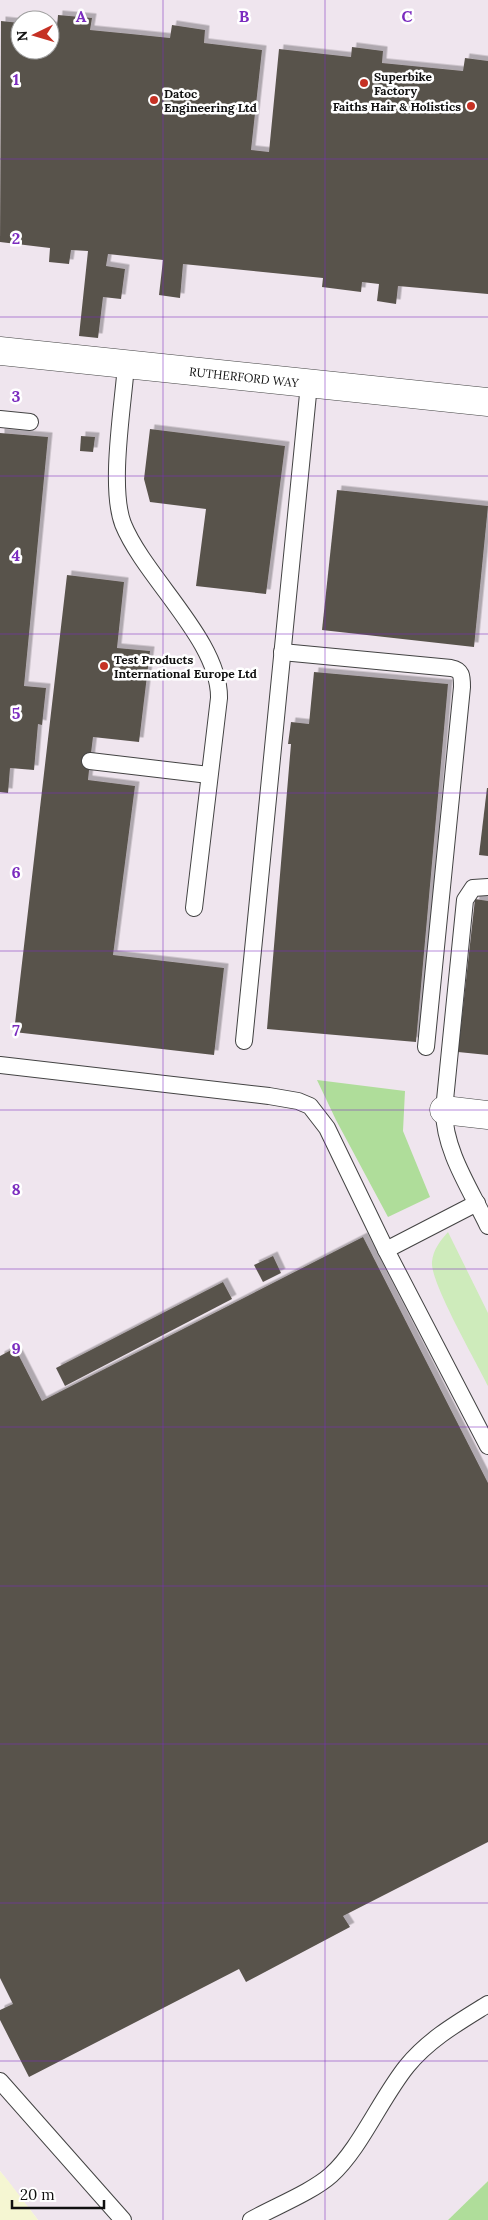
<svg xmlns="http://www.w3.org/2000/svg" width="488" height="2220" font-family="Lora,serif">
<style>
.industrial{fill:#efe5ee;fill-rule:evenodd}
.farmland{fill:#f5f6d2}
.green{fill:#ceebbb}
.forest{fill:#afdd9a}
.building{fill:#59534c;filter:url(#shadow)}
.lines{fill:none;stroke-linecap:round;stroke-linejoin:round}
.lane-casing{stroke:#434343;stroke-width:18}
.street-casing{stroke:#434343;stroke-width:29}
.lane{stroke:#fff;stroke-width:16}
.street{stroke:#fff;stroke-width:28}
.grid{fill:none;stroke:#7b2cbf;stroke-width:1;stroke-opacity:0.55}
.poi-dot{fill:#c53124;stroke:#fff;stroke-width:2}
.labels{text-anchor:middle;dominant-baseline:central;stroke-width:5;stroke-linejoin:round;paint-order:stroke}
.poi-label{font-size:12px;font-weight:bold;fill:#101010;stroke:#fff;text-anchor:start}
.street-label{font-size:12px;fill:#101010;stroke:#fff}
.grid-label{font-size:16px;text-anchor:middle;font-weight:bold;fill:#7b2cbf;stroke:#fff;stroke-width:5;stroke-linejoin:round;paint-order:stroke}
</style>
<defs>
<filter id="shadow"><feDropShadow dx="4.5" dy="-4.5" stdDeviation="0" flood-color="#0004"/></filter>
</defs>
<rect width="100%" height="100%" fill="#fffef4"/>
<path class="industrial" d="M0,0H488V2181L448,2220H38L0,2171ZM20,20H50V50H20Z"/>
<path class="farmland" d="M0,2171L9,2182L38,2220H0Z"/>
<path class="green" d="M448,1232L488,1313V1386C477,1363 430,1282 432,1262C433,1250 440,1241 448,1232Z"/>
<g class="forest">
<path d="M317,1080L405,1091L403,1131L430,1197L388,1217L336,1120Z"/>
<path d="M488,2181V2220H448Z"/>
</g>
<g class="building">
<path d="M58,15L92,18L90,30L131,34L170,38L172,25L205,30L204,43L262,50L251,150L269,152L279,49L351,57L352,47L383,51L382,63L463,71L465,58L488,61V294L398,286L396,304L377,301L379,284L362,282L361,292L322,287L323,278L183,264L180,298L159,295L163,260L108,254L106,266L125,269L121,299L103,297L98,338L79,336L88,251L71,250L69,264L49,262L50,248L0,242L1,21L20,23V50H50V26L57,27Z"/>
<path d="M150,429L285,446L266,594L196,586L206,509L150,502L144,479Z"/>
<path d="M0,433L48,437L24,686L46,688L42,725L38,724L34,770L10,768L8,793L0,792Z"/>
<path d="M81,436L95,437L93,452L80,451Z"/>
<path d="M337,490L488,506L474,647L322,630Z"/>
<path d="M67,575L124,582L117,648L150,651L139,742L93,737L90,761L88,780L135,786L113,955L224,968L214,1055L14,1032Z"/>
<path d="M314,672L448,684L416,1042L267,1029L291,744H288L291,722L309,724Z"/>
<path d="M487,788H488V856L479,855Z"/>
<path d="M475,899L488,901V1055L458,1052Z"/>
<path d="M363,1237L488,1483V1842L343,1916L350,1927L246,1982L239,1969L29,2077L0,2020V2010L13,2004L0,1978V1356L15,1348L42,1401Z"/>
<path d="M273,1256L281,1273L263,1282L254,1265Z"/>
<path d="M223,1282L232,1299L65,1386L56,1368Z"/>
</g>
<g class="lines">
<g class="lane-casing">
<g id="lane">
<path d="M126,365C123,406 109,487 123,524C145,578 220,641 219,698L194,908"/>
<path d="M0,419L30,422"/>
<path d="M282,652L451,668C462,670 462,676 462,687L426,1047"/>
<path d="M90,761L209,775"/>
<path d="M488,887L473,888L465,900L444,1110C444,1151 471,1190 488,1226"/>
<path d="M244,1041L309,384"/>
<path d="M0,1065L269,1096L298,1101L310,1106L327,1128L386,1250L488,1446"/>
<path d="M386,1250L477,1203"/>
<path d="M0,2081L123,2220"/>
<path d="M251,2220C274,2207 312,2192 331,2175C360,2149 381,2098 407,2066C429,2039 459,2022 488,2004"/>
</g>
</g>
<g class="street-casing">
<g id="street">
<path d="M0,351L488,402"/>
<path d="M444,1110L488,1115"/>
</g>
</g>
<use href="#lane" class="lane"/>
<use href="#street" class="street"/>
</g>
<path class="grid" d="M163,0V2220M325,0V2220M0,159H488M0,317H488M0,476H488M0,634H488M0,793H488M0,951H488M0,1110H488M0,1269H488M0,1427H488M0,1586H488M0,1744H488M0,1903H488M0,2061H488"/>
<g class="poi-dot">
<circle cx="364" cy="83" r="5"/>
<circle cx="154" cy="100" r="5"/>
<circle cx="471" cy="106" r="5"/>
<circle cx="104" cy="666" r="5"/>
</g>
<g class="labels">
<g class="poi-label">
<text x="374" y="76">Superbike<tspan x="374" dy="14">Factory</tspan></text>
<text x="164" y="93">Datoc<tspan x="164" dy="14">Engineering Ltd</tspan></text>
<text x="461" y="106" text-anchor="end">Faiths Hair &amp; Holistics</text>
<text x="114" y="659">Test Products<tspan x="114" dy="14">International Europe Ltd</tspan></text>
</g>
<g class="street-label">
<text transform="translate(244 377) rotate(6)">RUTHERFORD WAY</text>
</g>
</g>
<g class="grid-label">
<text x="81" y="22">A</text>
<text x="244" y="22">B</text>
<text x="407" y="22">C</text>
<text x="16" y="85">1</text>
<text x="16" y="244">2</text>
<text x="16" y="402">3</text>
<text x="16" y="561">4</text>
<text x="16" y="719">5</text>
<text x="16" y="878">6</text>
<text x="16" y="1036">7</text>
<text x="16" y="1195">8</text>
<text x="16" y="1354">9</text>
</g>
<g transform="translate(35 35) rotate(265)"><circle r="24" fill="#ffffff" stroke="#9f9f9f"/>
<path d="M0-4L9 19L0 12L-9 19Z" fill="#c53124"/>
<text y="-8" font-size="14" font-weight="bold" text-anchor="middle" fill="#101010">N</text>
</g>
<path d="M12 2200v8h92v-8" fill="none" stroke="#101010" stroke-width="2.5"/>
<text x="20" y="2200" font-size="15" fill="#101010" stroke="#ffffff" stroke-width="4" paint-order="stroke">20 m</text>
</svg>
